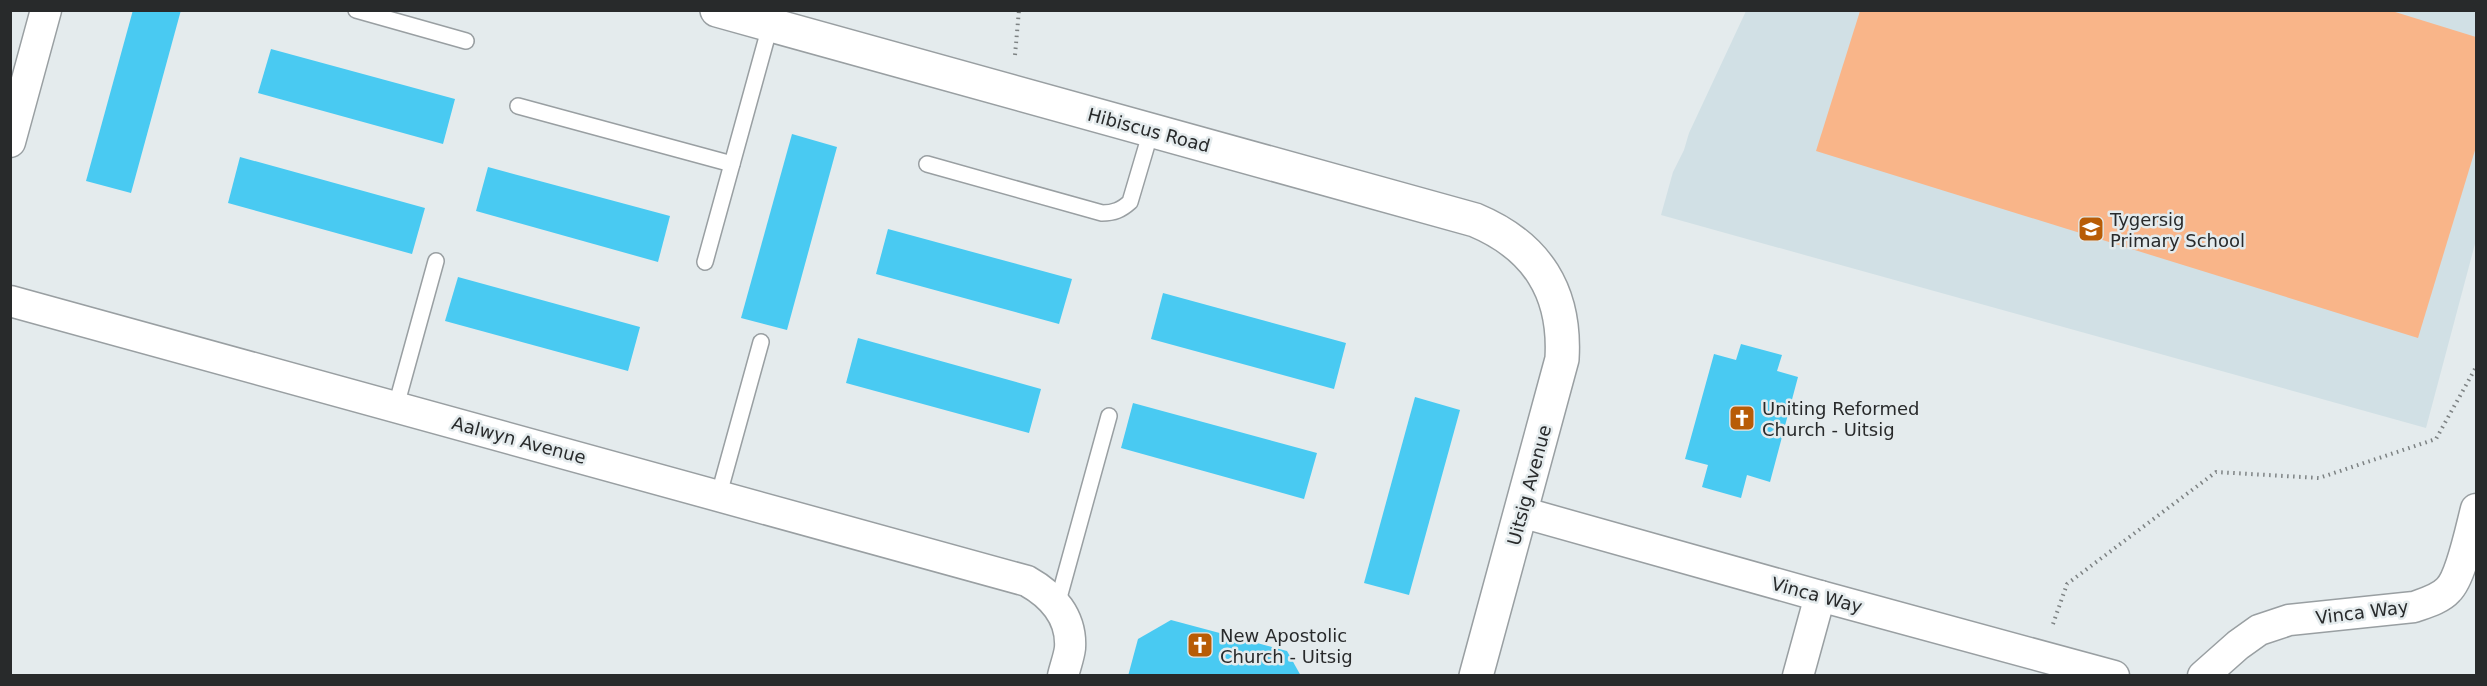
<svg xmlns="http://www.w3.org/2000/svg" width="2487" height="686" font-family="'DejaVu Sans',sans-serif">
<style>
.built{fill:#d1e0e5}
.green{fill:#f9b589}
.building{fill:#49caf2}
.lines{fill:none;stroke-linecap:round;stroke-linejoin:round}
.lane-casing{stroke:#999fa2;stroke-width:18}
.street-casing{stroke:#999fa2;stroke-width:33}
.secondary-casing{stroke:#999fa2;stroke-width:36}
.path{stroke:#7d8283;stroke-width:4;stroke-dasharray:1.5 4.5;stroke-linecap:butt}
.lane{stroke:#fff;stroke-width:15}
.street{stroke:#fff;stroke-width:30}
.secondary{stroke:#fff;stroke-width:33}
.labels{text-anchor:middle;dominant-baseline:central;stroke-width:5;stroke-linejoin:round;paint-order:stroke}
.street-label{font-size:18px;fill:#282a2b;stroke:#e4ebed}
.poi-label{font-size:18px;fill:#282a2b;stroke:#e4ebed;text-anchor:start}
</style>
<rect width="100%" height="100%" fill="#e4ebed"/>
<path class="built" d="M1746,11H2476V240L2426,428L1661,215L1673,172L1684,150L1689,133Z"/>
<path class="green" d="M2392,11L2476,37V147L2418,338L1816,151L1860,11Z"/>
<g class="building">
<path d="M133,10H181L131,193L86,181Z"/>
<path d="M271,49L455,99L443,144L258,93Z"/>
<path d="M792,134L837,147L787,330L741,318Z"/>
<path d="M240,157L425,208L412,254L228,203Z"/>
<path d="M488,167L670,216L658,262L476,211Z"/>
<path d="M888,229L1072,279L1059,324L876,274Z"/>
<path d="M458,277L640,327L628,371L445,321Z"/>
<path d="M1163,293L1346,343L1334,389L1151,339Z"/>
<path d="M858,338L1041,389L1029,433L846,383Z"/>
<path d="M1741,344L1782,355L1777,371L1798,377L1770,482L1747,475L1741,498L1702,487L1708,465L1685,459L1714,354L1736,360Z"/>
<path d="M1415,397L1460,410L1409,595L1364,583Z"/>
<path d="M1133,403L1317,453L1304,499L1121,448Z"/>
<path d="M1171,620L1287,651L1301,676H1128L1138,639Z"/>
</g>
<g class="lines">
<g class="lane-casing">
<g id="lane">
<path d="M356,10L466,41"/>
<path d="M518,106L732,164"/>
<path d="M927,164L1102,213C1114,213 1121,210 1130,202L1151,131"/>
<path d="M705,262L770,26"/>
<path d="M396,406L436,261"/>
<path d="M719,494L761,342"/>
<path d="M1057,605L1109,416"/>
</g>
</g>
<g class="street-casing">
<g id="street">
<path d="M10,142L46,10"/>
<path d="M10,301L1027,581C1052,595 1072,617 1070,648C1069,657 1065,667 1063,676"/>
<path d="M1521,512L1820,596L2114,676"/>
<path d="M1798,676L1820,596"/>
<path d="M2203,676L2238,645L2259,630L2289,620L2414,607C2425,603 2440,599 2448,590C2461,578 2471,528 2476,509"/>
</g>
</g>
<g class="secondary-casing">
<path id="secondary" d="M717,10L1475,220C1537,246 1566,292 1562,359L1476,676"/>
</g>
<g class="path">
<path d="M1015,55L1019,10"/>
<path d="M2053,624L2067,584L2216,472L2319,478L2436,439L2476,367"/>
</g>
<use href="#lane" class="lane"/>
<use href="#street" class="street"/>
<use href="#secondary" class="secondary"/>
</g>
<defs>
<g id="school-square" transform="scale(1.35)"><rect x="-9" y="-9" width="18" height="18" rx="4" fill="#b85c06" stroke="#e4ebed"/><path d="M0-5L7-2L0 1L-7-2ZM-4 1L0 2.5L4 1V4Q0 6-4 4Z" fill="#fff"/></g>
<g id="church-square" transform="scale(1.35)"><rect x="-9" y="-9" width="18" height="18" rx="4" fill="#b85c06" stroke="#e4ebed"/><path d="M-1.2-6h2.4v3.5h3.3v2.4h-3.3V6h-2.4V-.1h-3.3v-2.4h3.3Z" fill="#fff"/></g>
</defs>
<g fill-rule="evenodd">
<use href="#school-square" x="2091" y="229"/>
<use href="#church-square" x="1742" y="418"/>
<use href="#church-square" x="1200" y="645"/>
</g>
<g class="labels">
<g class="street-label">
<text transform="translate(1149 130) rotate(15)">Hibiscus Road</text>
<text transform="translate(519 440) rotate(15)">Aalwyn Avenue</text>
<text transform="translate(1529 485) rotate(-75)">Uitsig Avenue</text>
<text transform="translate(1817 595) rotate(15)">Vinca Way</text>
<text transform="translate(2362 612) rotate(-7)">Vinca Way</text>
</g>
<g class="poi-label">
<text x="2110" y="219">Tygersig<tspan x="2110" dy="21">Primary School</tspan></text>
<text x="1762" y="408">Uniting Reformed<tspan x="1762" dy="21">Church - Uitsig</tspan></text>
<text x="1220" y="635">New Apostolic<tspan x="1220" dy="21">Church - Uitsig</tspan></text>
</g>
</g>
<rect width="2487" height="686" fill="none" stroke="#282a2b" stroke-width="24"/>
</svg>
